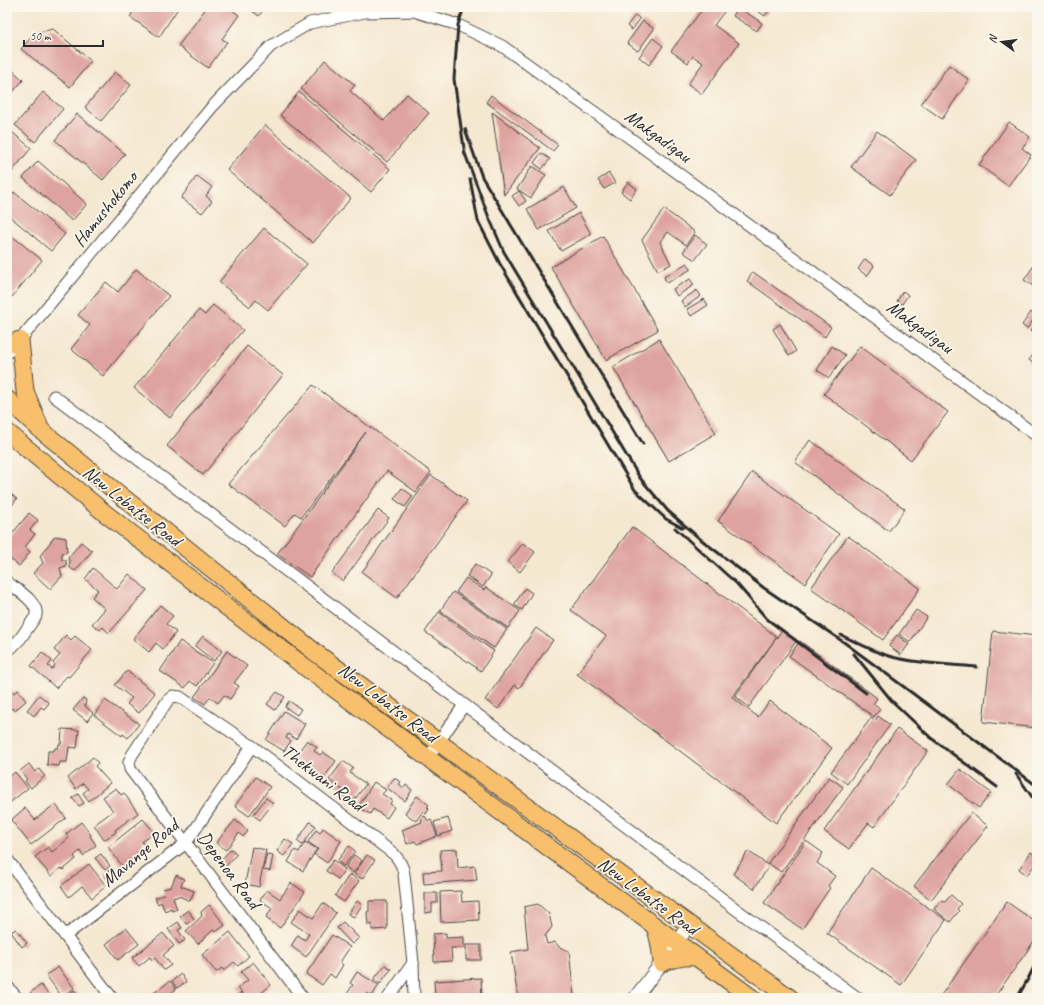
<svg xmlns="http://www.w3.org/2000/svg" width="1044" height="1005" font-family="Caveat,sans-serif">
<style>
.building{fill:#dea39f}
.lines{fill:none;stroke-linecap:round;stroke-linejoin:round}
.minor-casing{stroke:#494744;stroke-width:13}
.tertiary-casing{stroke:#494744;stroke-width:15}
.primary-casing{stroke:#494744;stroke-width:19}
.minor{stroke:#fff;stroke-width:11}
.tertiary{stroke:#fff;stroke-width:13}
.primary{stroke:#f8bf6c;stroke-width:17}
.rail{stroke:#2b2b2b;stroke-width:3}
.labels{text-anchor:middle;dominant-baseline:central;stroke-width:3.5;stroke-linejoin:round;paint-order:stroke}
.street-label{font-size:19px;fill:#2b2b2b;stroke:#fbf7ec}
</style>
<rect width="100%" height="100%" fill="#fbf7ec"/>
<filter id="ink" filterUnits="userSpaceOnUse"><feTurbulence type="fractalNoise" baseFrequency=".025" numOctaves="2"/><feDisplacementMap in="SourceGraphic" scale="8" xChannelSelector="R" yChannelSelector="G"/><feConvolveMatrix kernelMatrix="1 2 1 2 8 2 1 2 1" color-interpolation-filters="sRGB"/></filter>
<filter id="wash" filterUnits="userSpaceOnUse"><feTurbulence type="fractalNoise" baseFrequency=".012" numOctaves="4" result="noise"/><feDisplacementMap in="SourceGraphic" scale="16" xChannelSelector="R" yChannelSelector="G"/><feGaussianBlur stdDeviation="0.9" result="paint"/><feColorMatrix in="noise" values="0 0 0 0 0 0 0 0 0 0 0 0 0 0 0 0 0 1.4 0 .05"/><feComposite in="paint" operator="in"/></filter>
<g filter="url(#wash)">
<rect width="100%" height="100%" fill="#f5e8d1"/>
<g id="blocks">
<g class="building">
<path d="M136,7H179L159,37L130,17Z"/>
<path d="M207,7H228L239,15L222,39L227,42L208,68L178,46Z"/>
<path d="M247,7H265L259,16Z"/>
<path d="M704,7H717L724,12L714,25L739,43L702,94L688,84L703,63L693,56L688,63L671,51Z"/>
<path d="M738,7L762,23L757,31L733,16Z"/>
<path d="M752,7H770L771,8L765,16Z"/>
<path d="M635,15L640,19L632,30L627,26Z"/>
<path d="M643,21L654,29L638,51L627,43Z"/>
<path d="M53,29L91,61L70,87L21,49L35,33Z"/>
<path d="M653,38L663,46L649,65L639,57Z"/>
<path d="M325,60L355,85L350,91L384,121L407,94L429,113L387,162L301,89Z"/>
<path d="M949,65L969,80L942,119L921,104Z"/>
<path d="M10,68L23,80L7,99V71Z"/>
<path d="M115,72L131,85L101,121L85,107Z"/>
<path d="M43,92L63,109L35,142L15,125Z"/>
<path d="M299,92L390,169L371,192L280,115Z"/>
<path d="M491,95L558,145L553,151L486,102Z"/>
<path d="M492,112L540,148L504,195Z"/>
<path d="M77,114L125,154L103,180L55,140Z"/>
<path d="M1009,122L1030,137L1022,148L1031,155L1008,186L979,165Z"/>
<path d="M265,125L351,198L313,243L227,170Z"/>
<path d="M7,128L31,148L7,178Z"/>
<path d="M877,131L916,160L890,195L851,167Z"/>
<path d="M541,153L550,159L542,169L534,163Z"/>
<path d="M38,161L87,204L72,221L23,178Z"/>
<path d="M532,166L546,175L531,198L517,189Z"/>
<path d="M609,173L615,183L604,189L598,180Z"/>
<path d="M197,176L212,187L206,196L212,201L202,213L181,198Z"/>
<path d="M628,182L637,189L630,199L621,192Z"/>
<path d="M564,187L576,208L539,230L527,209Z"/>
<path d="M519,191L526,201L519,206L512,196Z"/>
<path d="M14,192L65,234L51,251L7,214V201Z"/>
<path d="M664,209L695,232L686,245L668,232L660,242L671,264L658,271L642,240Z"/>
<path d="M579,213L591,234L561,251L549,231Z"/>
<path d="M264,228L307,264L268,310L256,300L250,307L219,282Z"/>
<path d="M7,232L42,260L12,297L7,293Z"/>
<path d="M695,235L707,244L695,260L683,252Z"/>
<path d="M603,236L658,330L606,360L551,267Z"/>
<path d="M865,259L874,266L867,276L858,269Z"/>
<path d="M1037,261V283L1035,287L1024,280Z"/>
<path d="M687,263L691,269L667,283L664,277Z"/>
<path d="M136,269L169,296L103,376L71,349L90,325L78,315L106,282L118,292Z"/>
<path d="M753,272L831,327L825,337L747,281Z"/>
<path d="M690,279L694,285L677,296L673,289Z"/>
<path d="M697,290L701,296L685,307L681,301Z"/>
<path d="M903,291L908,295L902,304L897,301Z"/>
<path d="M704,299L708,305L691,316L687,309Z"/>
<path d="M213,305L243,330L170,418L134,388L199,310L205,315Z"/>
<path d="M1031,312L1036,316L1027,329L1022,325Z"/>
<path d="M1037,322V336L1030,331Z"/>
<path d="M780,324L796,351L789,356L773,329Z"/>
<path d="M659,339L716,433L669,461L613,367Z"/>
<path d="M247,346L283,375L203,475L167,446Z"/>
<path d="M832,346L845,355L829,378L817,370Z"/>
<path d="M860,346L948,412L911,460L824,394Z"/>
<path d="M1036,351L1037,352V366L1029,360Z"/>
<path d="M313,385L431,472L416,492L387,471L310,577L277,554L355,448V447L366,432L301,517L295,513L285,526L228,484Z"/>
<path d="M810,440L905,509L889,531L795,462Z"/>
<path d="M752,472L839,534L805,583L718,521Z"/>
<path d="M431,475L467,501L397,598L362,572Z"/>
<path d="M402,488L413,496L405,507L394,499Z"/>
<path d="M7,491L17,499L7,511Z"/>
<path d="M378,510L389,518L343,581L332,573Z"/>
<path d="M29,513L38,520L30,530L35,534L25,547L30,552L19,566L8,557L11,553L7,549V540Z"/>
<path d="M632,527L777,637L732,697L758,717L770,701L832,748L776,823L577,674L606,636L571,610Z"/>
<path d="M55,536L66,538L67,552L62,553V560H66V566L60,568L62,576L50,589L33,573L43,563L40,556Z"/>
<path d="M848,536L920,588L883,640L811,588Z"/>
<path d="M81,542L92,551L75,571L69,567L70,562L68,558Z"/>
<path d="M523,543L535,552L520,572L508,562Z"/>
<path d="M475,564L491,575L483,587L467,576Z"/>
<path d="M93,568L117,589L129,574L147,590L109,633L103,627L100,630L92,624L105,609L92,597L98,590L85,579Z"/>
<path d="M466,578L484,590L486,587L520,611L508,628L456,592Z"/>
<path d="M525,588L532,593L522,610L514,605Z"/>
<path d="M453,592L507,629L494,648L440,611Z"/>
<path d="M160,605L173,616L166,624L176,632L163,649L156,643L149,652L133,639Z"/>
<path d="M916,610L927,617L910,642L899,634Z"/>
<path d="M439,612L494,651L481,671L425,632Z"/>
<path d="M536,628L553,640L519,688L515,685L498,709L485,700Z"/>
<path d="M782,630L797,640L749,707L735,696Z"/>
<path d="M993,631L1037,636V728L983,722Z"/>
<path d="M66,635L71,640L75,636L92,650L69,677L67,676L56,688L31,666L42,652L52,661L48,666L52,669L55,665L53,663L60,655L54,650Z"/>
<path d="M897,635L909,644L901,655L889,646Z"/>
<path d="M203,636L222,651L214,661L195,646Z"/>
<path d="M180,641L213,663L197,686L190,681L185,688L160,671Z"/>
<path d="M800,641L877,698L873,704L880,709L874,717L789,656Z"/>
<path d="M227,651L247,666L234,683L239,686L230,699L224,695L218,703L210,697L205,704L194,697Z"/>
<path d="M127,671L155,693L139,713L127,704L132,698L115,685Z"/>
<path d="M10,687L14,693L18,690L26,701L14,711L12,708L7,711V689Z"/>
<path d="M277,692L285,697L275,710L267,704Z"/>
<path d="M39,695L49,703L44,709L41,707L34,716L27,710Z"/>
<path d="M83,698L86,700L85,706L93,713L87,721L73,710Z"/>
<path d="M105,700L139,724L128,738L123,734L122,736L94,715Z"/>
<path d="M289,701L301,709L297,715L285,707Z"/>
<path d="M284,711L305,724L296,739L288,734L286,738L291,741L284,751L266,740Z"/>
<path d="M878,716L890,725L847,784L831,772L871,718L875,721Z"/>
<path d="M62,729L79,730L77,748L69,747L67,762H60L59,766L47,765L48,751H54L55,748H58L59,744H61Z"/>
<path d="M897,729L928,751L874,827L868,823L849,849L824,831Z"/>
<path d="M307,740L317,747L314,751L320,755L323,752L336,761L323,779L294,758Z"/>
<path d="M93,757L98,763L95,766L110,783L89,801L83,793L88,789L83,783L76,789L68,778Z"/>
<path d="M343,761L353,768L350,773L366,784L353,802L342,794L344,791L329,780Z"/>
<path d="M29,764L35,772L39,769L45,776L31,788L25,781L27,779L20,771Z"/>
<path d="M960,769L991,793L979,808L948,784Z"/>
<path d="M15,772L28,788L7,805V779Z"/>
<path d="M256,777L270,787L249,816L235,806Z"/>
<path d="M829,777L843,787L781,872L768,863Z"/>
<path d="M394,778L401,782L399,784L404,788L406,785L412,790L405,801L387,788Z"/>
<path d="M374,782L386,790L382,794L392,800L390,804L394,807L387,818L373,809L370,814L358,807Z"/>
<path d="M116,788L121,795L124,793L138,813L115,830L116,832L104,840L94,825L113,811L103,797Z"/>
<path d="M78,794L84,803L79,806L72,798Z"/>
<path d="M417,796L429,805L427,807L429,809L426,814L423,811L416,821L405,813Z"/>
<path d="M266,798L273,803L260,820L253,815Z"/>
<path d="M55,804L66,818L31,845L11,820L25,808L35,820Z"/>
<path d="M971,813L988,826L931,900L914,886Z"/>
<path d="M425,816L428,821L431,820L437,836L417,844L415,841L407,844L402,830L422,822L421,818Z"/>
<path d="M448,818L452,831L438,836L434,822Z"/>
<path d="M143,819L154,832L142,842L147,848L123,867L108,847Z"/>
<path d="M235,820L248,831L243,837L239,833L226,850L216,843Z"/>
<path d="M81,822L91,835L90,836L96,845L83,856L80,851L74,856L76,859L63,870L61,868L51,876L35,857L48,847L52,852L69,838L66,834Z"/>
<path d="M310,822L316,826L302,845L297,841Z"/>
<path d="M323,828L341,841L327,863L314,854L318,849L308,842L316,830L320,833Z"/>
<path d="M285,839L293,844L284,856L277,851Z"/>
<path d="M806,841L823,853L817,863L835,876L828,886L830,888L802,929L764,903Z"/>
<path d="M305,842L317,849L303,871L288,862L295,850L299,852Z"/>
<path d="M349,846L355,851L344,866L337,861Z"/>
<path d="M252,847L266,850L259,887L245,884Z"/>
<path d="M231,849L237,854L226,866L220,861Z"/>
<path d="M457,849L458,868L475,866L477,880L424,884L423,872L442,871L440,850Z"/>
<path d="M748,851L769,866L754,889L733,874Z"/>
<path d="M1031,852L1037,857V862L1027,875L1019,869Z"/>
<path d="M101,854L110,866L105,870L95,858Z"/>
<path d="M267,854L273,855L270,871L263,870Z"/>
<path d="M354,855L362,861L353,873L346,867Z"/>
<path d="M367,855L375,860L362,879L354,874Z"/>
<path d="M333,860L345,869L338,879L326,871Z"/>
<path d="M89,864L106,886L92,898L82,886L69,897L61,886Z"/>
<path d="M112,868L117,875L109,881L104,875Z"/>
<path d="M871,868L946,920L901,985L827,933Z"/>
<path d="M350,874L359,881L344,902L335,896Z"/>
<path d="M176,875L184,879L181,886L194,891L190,901L179,896L173,898L177,909L172,911L171,908L165,911L161,902L158,904L155,898L165,894L163,889L171,887Z"/>
<path d="M291,883L305,892L280,928L266,918L272,908L260,900L267,890L280,899Z"/>
<path d="M461,891L462,902L478,901L479,920L441,922L440,892Z"/>
<path d="M425,893H437V903H432V912L425,913Z"/>
<path d="M951,895L961,904L957,909L959,911L950,922L934,909L942,900L945,902Z"/>
<path d="M357,901L362,905L354,917L348,914Z"/>
<path d="M369,901H387V929L372,930V924L368,925L367,912L369,911Z"/>
<path d="M1007,902L1037,923V937L994,998H939Z"/>
<path d="M323,903L336,913L306,957L291,946L298,935L305,940L309,934L291,922L300,909L313,918Z"/>
<path d="M538,904L549,914L552,927L545,936L547,944L555,942L559,947L569,951L574,997L518,998L511,952L528,949L524,907Z"/>
<path d="M209,905L225,925L216,932L213,930L198,944L186,931L202,916L201,912Z"/>
<path d="M188,910L194,919L186,924L180,916Z"/>
<path d="M178,922L182,928L178,930L185,940L179,944L168,929Z"/>
<path d="M343,922L359,938L352,944L337,928Z"/>
<path d="M126,928L139,944L118,960L106,944Z"/>
<path d="M16,929L27,943L22,947L11,932Z"/>
<path d="M230,932L249,956L238,966L234,962L224,971L222,968L216,972L202,955Z"/>
<path d="M163,933L174,946L163,955L171,965L164,970L155,958L152,960L150,957L139,966L132,958Z"/>
<path d="M446,933V938L464,937V948H451L452,961L434,962L433,934Z"/>
<path d="M332,935L350,947L340,962L343,965L335,978L330,974L322,985L306,974Z"/>
<rect x="466" y="945" width="15" height="15"/>
<path d="M253,962L271,985L255,998H246L238,988L248,980L241,972Z"/>
<path d="M385,965L391,969L380,984L374,979Z"/>
<path d="M58,967L74,988L62,997L46,975Z"/>
<path d="M357,972L379,985L372,996L367,993L364,998H344L353,985L350,983Z"/>
<path d="M181,974L186,982L177,988L172,981Z"/>
<path d="M481,978L482,998H435L434,981Z"/>
<path d="M170,981L176,989L171,993L174,998H147Z"/>
<path d="M41,985L51,998H34L30,993Z"/>
<path d="M1037,988V998H1030Z"/>
<path d="M74,990L79,997L78,998H64Z"/>
<path d="M241,992L246,998H235Z"/>
</g>
</g>
</g>
<g filter="url(#ink)">
<use href="#blocks" fill-opacity="0" stroke="#494744" stroke-width="1"/>
<g class="lines">
<g class="minor-casing">
<g id="minor">
<path d="M7,353L20,340L212,107L271,46L310,23L365,12L414,11L458,25L502,46L604,119L1037,436"/>
<path d="M54,396L737,910L858,998"/>
<path d="M7,582C17,590 39,602 36,616L20,639L7,652"/>
<path d="M428,758L464,705"/>
<path d="M7,859L112,998"/>
<path d="M65,936L186,843L252,746"/>
<path d="M7,986L17,998"/>
<path d="M303,998L130,769L129,762L132,755L168,700L173,696L180,697L252,746L394,854C400,861 403,866 404,874L413,963L414,998"/>
<path d="M388,998L413,963"/>
</g>
</g>
<g class="tertiary-casing">
<path id="tertiary" d="M635,998L677,943L689,924"/>
</g>
<g class="primary-casing">
<g id="primary">
<path d="M7,344L20,340L25,391L39,425"/>
<path d="M7,399L42,431L119,494L316,653L790,998"/>
<path d="M7,432L106,514L305,667L752,998"/>
<path d="M655,927C660,939 661,951 662,963C674,958 683,956 696,957"/>
</g>
</g>
<use href="#minor" class="minor"/>
<use href="#tertiary" class="tertiary"/>
<use href="#primary" class="primary"/>
<g class="rail">
<path d="M464,7L458,25L454,79L465,155"/>
<path d="M465,129L482,177L643,444"/>
<path d="M464,151L488,215L504,252L640,478L668,511L699,538L764,588L845,643L1037,786"/>
<path d="M470,179L478,221L500,264L635,490L666,519L683,528"/>
<path d="M675,528L737,584L767,619L866,693"/>
<path d="M841,635C860,644 880,655 901,659C926,664 952,665 977,667"/>
<path d="M854,654L892,701L931,738L997,787"/>
<path d="M1016,774L1037,804"/>
<path d="M1017,998L1028,979L1037,961"/>
</g>
</g>
</g>
<g class="labels">
<g class="street-label">
<text transform="translate(658 136) rotate(36)">Makgadigau</text>
<text transform="translate(105 209) rotate(-51)">Hamushokomo</text>
<text transform="translate(920 327) rotate(36)">Makgadigau</text>
<text transform="translate(132 506) rotate(38)">New Lobatse Road</text>
<text transform="translate(388 703) rotate(37)">New Lobatse Road</text>
<text transform="translate(323 778) rotate(37)">Thekwani Road</text>
<text transform="translate(140 853) rotate(-40)">Mavange Road</text>
<text transform="translate(229 870) rotate(53)">Depenoa Road</text>
<text transform="translate(648 896) rotate(36)">New Lobatse Road</text>
</g>
</g>
<rect width="1044" height="1005" fill="none" stroke="#fbf7ec" stroke-width="24"/>
<g transform="translate(1002 42) rotate(284)" stroke="#fbf7ec" stroke-width="3" paint-order="stroke">
<path d="M0-3L7 15L0 10L-7 15Z" fill="#2b2b2b"/>
<text y="-6" font-size="11" font-weight="bold" text-anchor="middle" fill="#2b2b2b">N</text>
</g>
<path d="M24 40v6h79v-6" fill="none" stroke="#2b2b2b" stroke-width="2"/>
<text x="30" y="40" font-size="12" fill="#2b2b2b" stroke="#fbf7ec" stroke-width="3" paint-order="stroke">50 m</text>
</svg>
